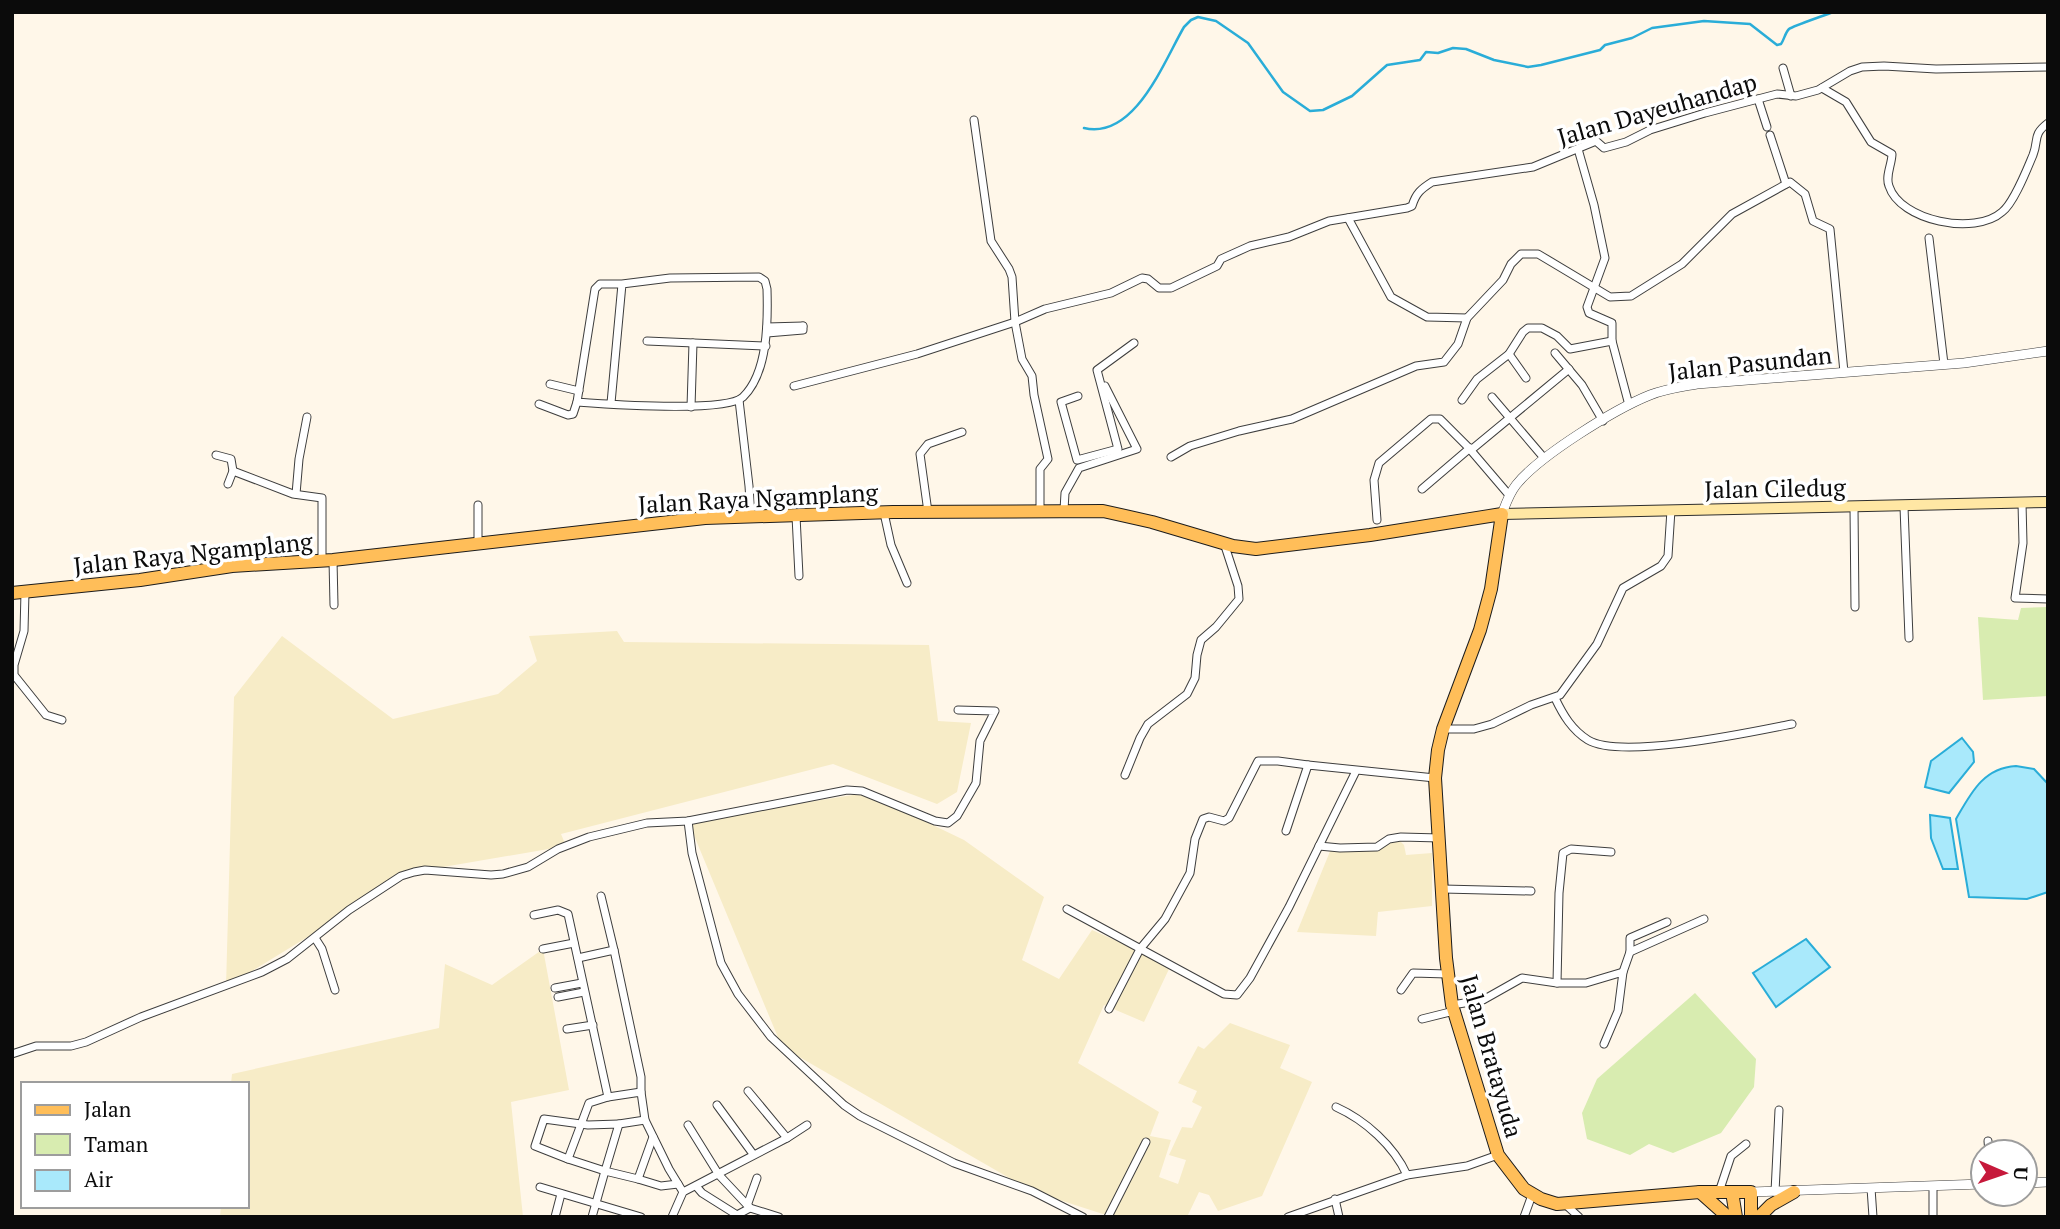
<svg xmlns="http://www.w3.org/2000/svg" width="2060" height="1229" font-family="'PT Serif',serif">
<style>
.farmland{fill:#f7ecc7}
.green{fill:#d8ecb0}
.water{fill:#a9e9fb;stroke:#2aadd8;stroke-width:2}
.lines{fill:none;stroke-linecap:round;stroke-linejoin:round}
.stream{stroke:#2aadd8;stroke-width:2.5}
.minor-casing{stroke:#3e3e3e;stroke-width:9}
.tertiary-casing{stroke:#3e3e3e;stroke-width:10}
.secondary-casing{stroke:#2d2d2d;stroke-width:12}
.primary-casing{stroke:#1c1c1c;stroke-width:14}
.minor{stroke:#fff;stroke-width:7}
.tertiary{stroke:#fff;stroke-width:9}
.secondary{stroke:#ffe7a4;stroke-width:10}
.primary{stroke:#ffbe59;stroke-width:12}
.labels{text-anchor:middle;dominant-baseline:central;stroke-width:7;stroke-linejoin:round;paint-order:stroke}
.street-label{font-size:24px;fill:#0b0b0b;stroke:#fff}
</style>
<rect width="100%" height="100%" fill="#fff7e9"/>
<g class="farmland">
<path d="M617,631L624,642L929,645L938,721L971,723L957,792L937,804L833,764L561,834L566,846L414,872L226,987L234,697L282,636L393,719L498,694L537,661L529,636Z"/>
<path d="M866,793L964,840L1044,897L1022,960L1059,979L1092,930L1135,949L1169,969L1144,1022L1104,1005L1078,1063L1159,1112L1150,1136L1171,1140L1159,1177L1178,1184L1186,1160L1169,1155L1182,1127L1192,1128L1202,1107L1192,1102L1197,1091L1178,1083L1198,1046L1204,1049L1230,1023L1290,1045L1280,1068L1312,1082L1262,1196L1218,1211L1209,1195L1199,1192L1187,1217H1112L1032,1191L782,1047L688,821Z"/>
<path d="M1398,839L1404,845L1406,855L1432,853V906L1378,912L1376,936L1297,932L1331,849L1376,848Z"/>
<path d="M543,949L569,1090L511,1102L523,1217H220L221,1206H247V1084H231L232,1074L439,1028L445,964L492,985Z"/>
</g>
<g class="green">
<path d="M2048,607V696L1983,700L1978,617L2018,620L2021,608Z"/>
<path d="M1695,993L1756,1059L1754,1087L1721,1133L1673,1153L1649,1144L1630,1155L1587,1139L1582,1113L1597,1079Z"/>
</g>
<g class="water">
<path d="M1962,738L1973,752L1974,762L1949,793L1925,787L1931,761Z"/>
<path d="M2016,766L2034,769L2048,784V892L2027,899L1969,897L1956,819C1971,793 1983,768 2016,766Z"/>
<path d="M1930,815L1950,818L1958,869H1943L1931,838Z"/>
<path d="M1806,939L1830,967L1776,1007L1753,973Z"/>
</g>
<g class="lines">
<path class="stream" d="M1084,128C1135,140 1164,61 1184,27L1191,20L1198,17L1216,21L1248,43L1283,92L1310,111L1323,110L1352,96L1387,65L1420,60L1426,52L1438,53L1453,48L1466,49L1494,60L1528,67L1541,65L1600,50L1605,45L1632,38L1652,28L1704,21L1750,24L1777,45L1781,44C1784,40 1785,33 1789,29C1793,26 1826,15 1833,12"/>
<g class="minor-casing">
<g id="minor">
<path d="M1783,68L1791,96"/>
<path d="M1822,88L1846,102L1871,142L1892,154C1892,164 1885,176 1889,186C1900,221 1975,236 2002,212C2014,203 2027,169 2033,155C2039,140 2032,135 2048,123"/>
<path d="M1758,99L1767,127"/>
<path d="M974,120L991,241L1009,269L1012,277L1015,322L1022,359L1032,376L1034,395L1048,459L1040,469V511"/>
<path d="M1770,135L1786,184"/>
<path d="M1578,149L1594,205L1605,258L1587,307L1589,313L1612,323V341L1629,405"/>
<path d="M1348,218L1391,297L1427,317L1467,318"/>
<path d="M1929,238L1944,364"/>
<path d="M767,327L803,326"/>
<path d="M767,333L803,330V326"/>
<path d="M647,341L766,346"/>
<path d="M1555,353L1582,385L1603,421"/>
<path d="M1509,354L1526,378"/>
<path d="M550,384L579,391"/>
<path d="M794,386L917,354L1015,322L1045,309L1111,293L1142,278L1148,279L1159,288H1171L1217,266L1221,259L1250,246L1289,237L1329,221L1407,208L1412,206C1416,193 1421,189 1432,182L1533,167L1596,141L1604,148L1626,142L1650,130L1705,113L1777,94L1796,96L1818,90L1850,71L1862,67L1884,66L1936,69L2048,67"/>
<path d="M1078,396L1061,402L1077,460L1118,449L1097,370L1134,343"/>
<path d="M1492,397L1544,458"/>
<path d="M739,400L749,486L751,516"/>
<path d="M1462,400L1477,379L1509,354L1523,332L1528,328H1542L1557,336L1570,349L1612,341"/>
<path d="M611,403L622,284L670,278L759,277L765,281L767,289C768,321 768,373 743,397C726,413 604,404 577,402L595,289L600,284H622"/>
<path d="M539,404L568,415L573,414L577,402"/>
<path d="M691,407L693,343"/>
<path d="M1471,450L1569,369"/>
<path d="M216,455L231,459L233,471"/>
<path d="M1171,457L1190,446L1239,431L1292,419L1416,366L1444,362L1458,344L1467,318L1503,280L1511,264L1521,254H1538L1610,297L1631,296L1682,264L1732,214L1790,182L1805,194L1813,221L1830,229L1844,372"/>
<path d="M228,484L233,471L293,494L322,498V560"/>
<path d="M1422,489L1470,448"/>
<path d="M296,494L299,459L307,417"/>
<path d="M2022,503L2023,543L2015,598L2048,599"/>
<path d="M1904,507L1909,638"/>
<path d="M1854,508L1855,607"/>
<path d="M1064,510L1065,493L1079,468L1137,449L1105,386"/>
<path d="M928,512L920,454L928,444L962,432"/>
<path d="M884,513L891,545L907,583"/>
<path d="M796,516L799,576"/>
<path d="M1377,520L1374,480L1379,463L1431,419H1440L1468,447L1509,495"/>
<path d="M478,542V505"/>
<path d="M333,560L334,605"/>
<path d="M25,592L24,631L14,665V675L46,715L62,720"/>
<path d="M1555,698C1563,715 1572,730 1588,740C1621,760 1752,732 1792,724"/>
<path d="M1443,729H1474L1492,724L1531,705L1560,695L1597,644L1623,588L1661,566L1668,556L1671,510"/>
<path d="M1125,775L1140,738L1148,724L1187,694L1195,678L1197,655L1201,640L1216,627L1239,599L1238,586L1224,543"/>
<path d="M688,821L692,853L721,963L738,994L771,1037L844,1105L860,1116L954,1163L1032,1191L1083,1217"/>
<path d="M1286,831L1308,765L1435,778"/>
<path d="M1319,846L1340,848L1377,847L1389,839L1401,837L1440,838"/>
<path d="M1443,889L1531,891"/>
<path d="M601,896L614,950"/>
<path d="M1067,909L1224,994L1237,995L1250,978L1289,907L1356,771"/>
<path d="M534,915L558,910L568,914L608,1097L641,1092L645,1120L669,1169L683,1192"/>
<path d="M315,938L322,949L335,990"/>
<path d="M543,949L574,943"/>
<path d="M1630,952V938L1667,922"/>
<path d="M578,958L614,950L641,1077V1092"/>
<path d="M1623,972L1630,952L1704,919"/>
<path d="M1557,983L1559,893L1563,853L1571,849L1611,852"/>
<path d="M555,988L582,983"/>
<path d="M1401,990L1413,973L1447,974"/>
<path d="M558,997L584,992"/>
<path d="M1452,1005L1483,1000L1522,978L1557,983H1586L1623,972L1618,1011L1604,1044"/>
<path d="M1109,1009L1140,949L1165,919L1190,873L1195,839L1203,819L1209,817L1224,821L1229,818L1258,761H1278L1308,765"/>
<path d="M1422,1019L1454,1011"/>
<path d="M567,1029L593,1025"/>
<path d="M12,1054L36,1046H71L86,1042L141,1017L262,972L287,959L349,910L401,876L414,872L425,870L491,875L503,874L528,867L558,849L589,837L647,823L688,821L847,790L862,791L935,821L948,823L957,816L976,783L980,741L995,711L958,710"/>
<path d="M717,1105L753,1154"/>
<path d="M1336,1107C1365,1120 1394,1146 1407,1175"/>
<path d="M619,1124L645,1120"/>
<path d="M688,1125L719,1175L750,1208L779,1217"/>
<path d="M787,1138L807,1125"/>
<path d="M1988,1141L1989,1152"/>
<path d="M568,1159L535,1146L544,1119L588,1125L619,1124L605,1171L638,1179L653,1137"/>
<path d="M638,1179L661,1186L678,1184"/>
<path d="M696,1186L702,1193L737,1215L750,1208"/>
<path d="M1933,1186V1217"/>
<path d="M540,1187L641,1217"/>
<path d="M1871,1188L1873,1217"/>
<path d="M1719,1192L1731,1156L1746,1144"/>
<path d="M1775,1192L1779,1110"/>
<path d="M1335,1199L1339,1217"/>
<path d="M748,1203L757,1178"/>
<path d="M1566,1205L1579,1217"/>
<path d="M555,1217L561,1194"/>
<path d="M592,1217L605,1171L568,1159L589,1103L608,1097"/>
<path d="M672,1217L683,1192L787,1138L748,1091"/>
<path d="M1108,1217L1146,1142"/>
<path d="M1288,1217L1407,1175L1467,1166L1498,1155"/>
<path d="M1524,1217L1532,1195"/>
</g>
</g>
<g class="tertiary-casing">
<g id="tertiary">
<path d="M1502,514C1506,503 1509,494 1516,485C1539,456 1615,409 1650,395C1665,389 1681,387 1697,384L1964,363L2048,351"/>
<path d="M2025,1183L2048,1182"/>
<path d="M1751,1192L1983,1184"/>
</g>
</g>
<g class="secondary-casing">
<path id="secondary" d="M1502,514L2048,502"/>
</g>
<g class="primary-casing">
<g id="primary">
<path d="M12,593L140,580L232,566L333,560L705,518L893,512L1103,511L1152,522L1233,546L1256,549L1370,535L1502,514L1491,589L1480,630L1443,729L1438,750L1435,778L1446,958L1452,1005L1498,1155L1524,1189L1541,1199L1557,1204L1700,1192H1751V1217"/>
<path d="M1700,1192L1728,1217"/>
<path d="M1732,1192L1736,1217"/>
<path d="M1759,1217L1771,1205L1794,1192"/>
</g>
</g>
<use href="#minor" class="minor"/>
<use href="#tertiary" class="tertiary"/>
<use href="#secondary" class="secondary"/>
<use href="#primary" class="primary"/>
</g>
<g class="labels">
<g class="street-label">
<text transform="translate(1657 109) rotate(-16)">Jalan Dayeuhandap</text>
<text transform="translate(1750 363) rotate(-6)">Jalan Pasundan</text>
<text transform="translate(1775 488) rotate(-1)">Jalan Ciledug</text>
<text transform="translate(758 498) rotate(-3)">Jalan Raya Ngamplang</text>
<text transform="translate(193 553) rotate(-6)">Jalan Raya Ngamplang</text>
<text transform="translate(1492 1056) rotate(74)">Jalan Bratayuda</text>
</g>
</g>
<rect width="2060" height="1229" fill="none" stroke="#0b0b0b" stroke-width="28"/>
<rect x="21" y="1082" width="228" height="126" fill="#ffffff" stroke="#9d9d9d" stroke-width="2"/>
<rect x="35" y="1105" width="35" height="10" fill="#ffbe59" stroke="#9d9d9d" stroke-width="2"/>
<text x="84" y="1117" font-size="21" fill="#0b0b0b">Jalan</text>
<rect x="35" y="1134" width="35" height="21" fill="#d8ecb0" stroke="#9d9d9d" stroke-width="2"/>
<text x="84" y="1152" font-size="21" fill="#0b0b0b">Taman</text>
<rect x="35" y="1170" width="35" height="21" fill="#a9e9fb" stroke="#9d9d9d" stroke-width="2"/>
<text x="84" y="1187" font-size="21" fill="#0b0b0b">Air</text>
<g transform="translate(2004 1173) rotate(92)"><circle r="33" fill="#ffffff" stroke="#9d9d9d" stroke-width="2"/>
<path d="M0-5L12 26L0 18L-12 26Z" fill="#c6193b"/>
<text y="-10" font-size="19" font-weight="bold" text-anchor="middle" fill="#0b0b0b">U</text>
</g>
</svg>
